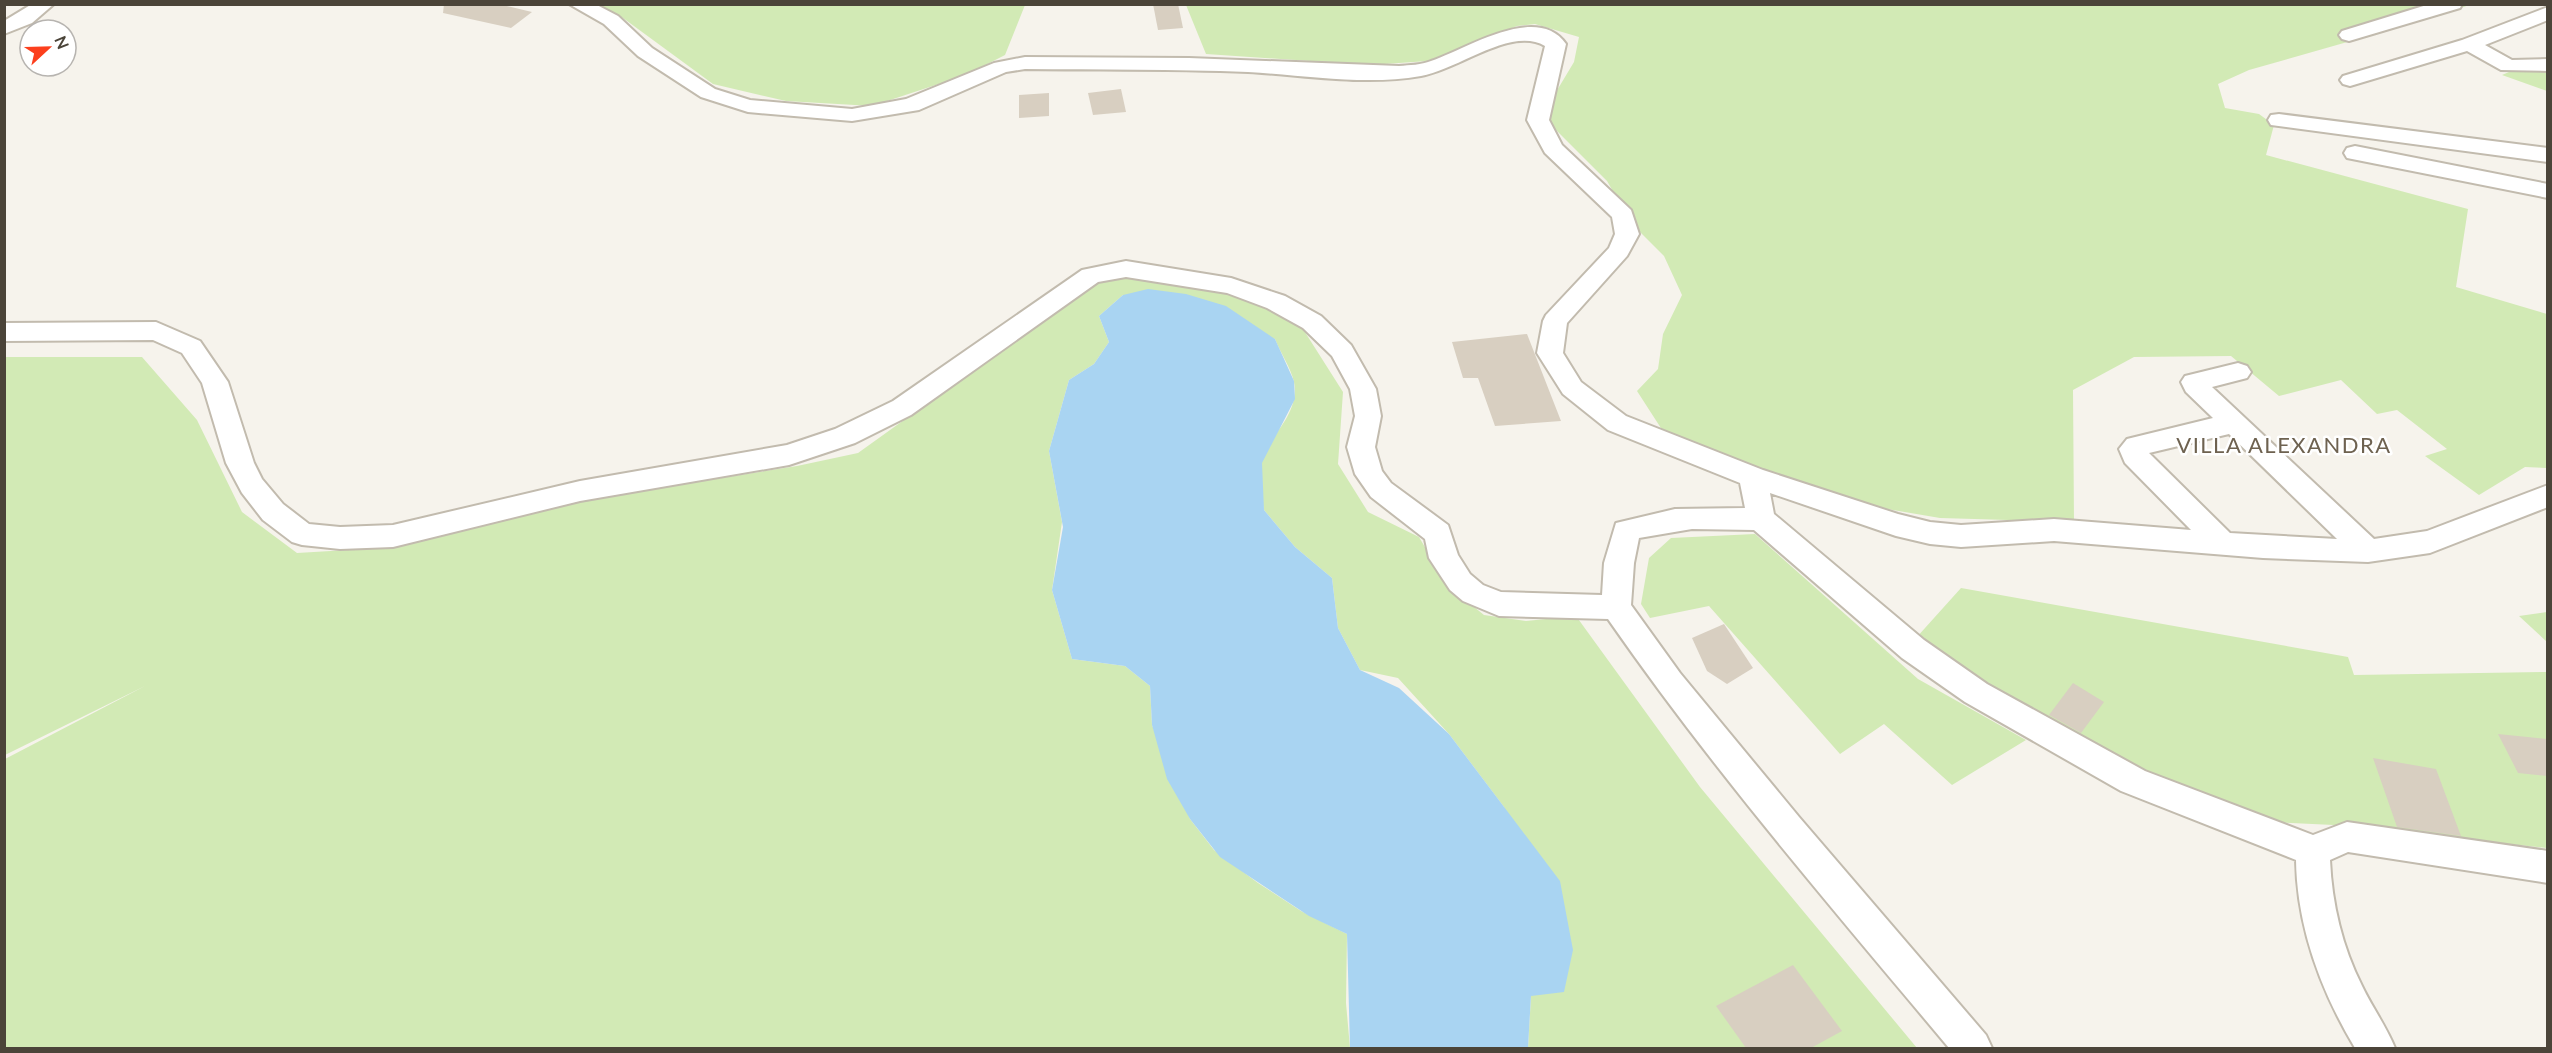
<svg xmlns="http://www.w3.org/2000/svg" width="2552" height="1053" font-family="Lato,sans-serif">
<style>
.green{fill:#d2eab5}
.water{fill:#a9d4f2}
.building{fill:#d8cfc1}
.lines{fill:none;stroke-linecap:round;stroke-linejoin:round}
.minor-casing{stroke:#c2bbae;stroke-width:4}
.minor{fill:#fff;fill-rule:evenodd}
.labels{text-anchor:middle;dominant-baseline:central;stroke-width:5;stroke-linejoin:round;paint-order:stroke}
.neighbourhood-label{font-size:22px;letter-spacing:1.5px;fill:#6e6250;stroke:#fff}
</style>
<rect width="100%" height="100%" fill="#f6f3ec"/>
<g class="green">
<path d="M597,5H1025L1005,55L966,75L872,106L786,101L713,84L623,18Z"/>
<path d="M1186,5H2469L2442,15L2249,70L2218,84L2225,108L2259,114L2274,125L2266,155L2468,209L2456,287L2547,314V468L2525,467L2479,495L2425,456L2447,449L2397,410L2377,414L2341,380L2279,396L2231,356L2134,357L2073,390L2074,522L1940,518L1840,501L1668,439L1637,391L1658,369L1663,334L1682,295L1664,256L1632,224L1607,181L1555,129L1544,112L1574,62L1579,37L1535,24L1517,26L1428,61L1370,65L1206,54Z"/>
<path d="M2516,69H2547V91L2502,75Z"/>
<path d="M1120,277L1233,294L1279,312L1303,329L1343,392L1338,464L1368,512L1419,537L1447,585L1484,615L1526,621L1576,616L1700,787L1917,1048H1528L1531,996L1504,807L1449,734L1398,678L1360,670L1338,628L1332,578L1295,547L1264,510L1254,458C1272,439 1300,411 1294,382C1291,368 1280,352 1275,339L1123,295L1099,316L1109,342L1094,364L1069,380L1049,451L1062,522L1052,590L1072,659L1125,666L1150,686L1152,725L1190,819L1214,850L1258,883L1301,911L1347,934L1346,1003L1350,1048H5V759L145,686L5,755V357H142L197,420L242,512L297,553L398,547L575,501L797,466L858,453L1095,283Z"/>
<path d="M1755,534L1918,679L2026,740L1952,785L1884,724L1840,754L1709,606L1650,618L1641,604L1649,558L1671,538Z"/>
<path d="M1961,588L2348,657L2354,675L2547,672V848L2462,839L2397,828L2272,822L2075,741L1916,638Z"/>
<path d="M2547,612H2548L2547,642L2519,616Z"/>
</g>
<path class="water" d="M1148,289L1186,294L1226,306L1275,339L1294,381L1295,399L1262,463L1264,510L1295,547L1332,578L1338,628L1360,670L1399,688L1449,734L1560,881L1573,950L1564,992L1531,996L1528,1048H1350L1347,934L1309,916L1220,857L1190,819L1167,779L1152,725L1150,686L1125,666L1072,659L1052,590L1063,527L1049,451L1069,380L1094,364L1109,342L1099,316L1123,295Z"/>
<g class="building">
<path d="M444,4H498L532,12L511,28L443,13Z"/>
<path d="M1153,4H1178L1183,28L1158,30Z"/>
<path d="M1121,89L1126,112L1093,115L1088,93Z"/>
<path d="M1049,93V116L1019,118V95Z"/>
<path d="M1527,334L1561,421L1495,426L1478,378H1463L1452,342Z"/>
<path d="M1724,624L1753,668L1727,684L1707,671L1692,638Z"/>
<path d="M2073,683L2104,702L2081,733L2049,715Z"/>
<path d="M2498,734L2547,739V776L2518,773Z"/>
<path d="M2373,758L2436,769L2461,836L2397,827Z"/>
<path d="M1793,965L1842,1031L1811,1048H1746L1716,1006Z"/>
</g>
<g class="lines">
<g class="minor-casing">
<g id="minor">
<path d="M32,4H54L32,23L4,34V21Z"/>
<path d="M569,4H595L618,16L652,48L715,89L750,100L852,109L906,99L994,63L1025,57L1189,58L1399,66C1410,65 1421,65 1431,61C1465,50 1537,2 1566,44L1549,120L1562,145L1631,210L1639,234L1627,256L1567,323L1563,353L1581,382L1626,416L1763,470L1898,514L1930,522L1961,525L2054,519L2191,530L2125,463L2119,449L2127,439L2213,418L2186,392L2181,382L2185,376L2238,363L2247,366L2251,372L2247,378L2212,387L2374,539L2427,531L2548,485V507L2430,553L2368,562L2263,558L2054,541L1961,547L1930,544L1896,536L1770,493L1774,514L1924,640L1987,684L2145,771L2313,835L2347,822L2548,851V883L2348,852L2330,860C2332,904 2342,946 2362,986C2372,1007 2386,1026 2395,1048H2355C2321,991 2297,927 2296,860L2121,791L1965,702L1902,658L1754,530L1692,529L1639,538L1634,563L1631,605L1680,673L1799,817L1986,1035L1992,1048H1949C1832,908 1712,769 1608,619L1499,616L1463,601L1450,590L1429,558L1425,539L1371,497L1355,474L1347,447L1355,416L1350,389L1332,356L1303,328L1267,308L1227,293L1126,277L1098,282L911,415L855,443L789,465L580,501L393,547L340,549L302,545L292,542L263,520L242,493L226,463L202,383L182,353L153,340L4,341V323L156,322L200,341L228,382L254,463L262,479L283,504L309,524L340,527L393,525L580,481L787,445L835,429L893,401L1082,270L1126,261L1231,278L1285,296L1321,316L1351,345L1376,389L1381,416L1375,447L1382,471L1391,483L1448,525L1458,555L1470,574L1483,585L1501,592L1602,595L1604,563L1616,523L1675,509L1745,508L1740,483L1608,430L1563,394L1537,353L1543,321L1546,315L1609,248L1615,234L1612,217L1545,153L1527,120L1545,46C1511,26 1458,70 1421,76C1365,86 1305,75 1248,72C1174,69 1100,70 1025,69L1006,72L919,110L852,121L748,112L701,97L638,56L604,24ZM2229,434L2337,539L2230,533L2149,453Z"/>
<path d="M2430,4H2462L2460,8L2349,41L2342,39L2339,35L2342,31Z"/>
<path d="M2548,7V20L2485,45L2512,60L2548,59V71L2501,70L2467,51L2350,86L2343,84L2340,80L2343,76L2462,40Z"/>
<path d="M2279,114L2548,148V162L2271,125L2268,120L2271,115Z"/>
<path d="M2355,146L2548,184V198L2347,158L2344,153L2347,148Z"/>
</g>
</g>
<use href="#minor" class="minor"/>
</g>
<g class="labels">
<g class="neighbourhood-label">
<text x="2284" y="444">VILLA ALEXANDRA</text>
</g>
</g>
<rect width="2552" height="1053" fill="none" stroke="#4b4439" stroke-width="12"/>
<g transform="translate(48 48) rotate(68)"><circle r="28" fill="#ffffff" stroke="#b7b4b0" stroke-width="1.5"/>
<path d="M0-4.5L10 22L0 15L-10 22Z" fill="#fc3f1d"/>
<text y="-9" font-size="16" font-weight="bold" text-anchor="middle" fill="#4b4439">N</text>
</g>
</svg>
